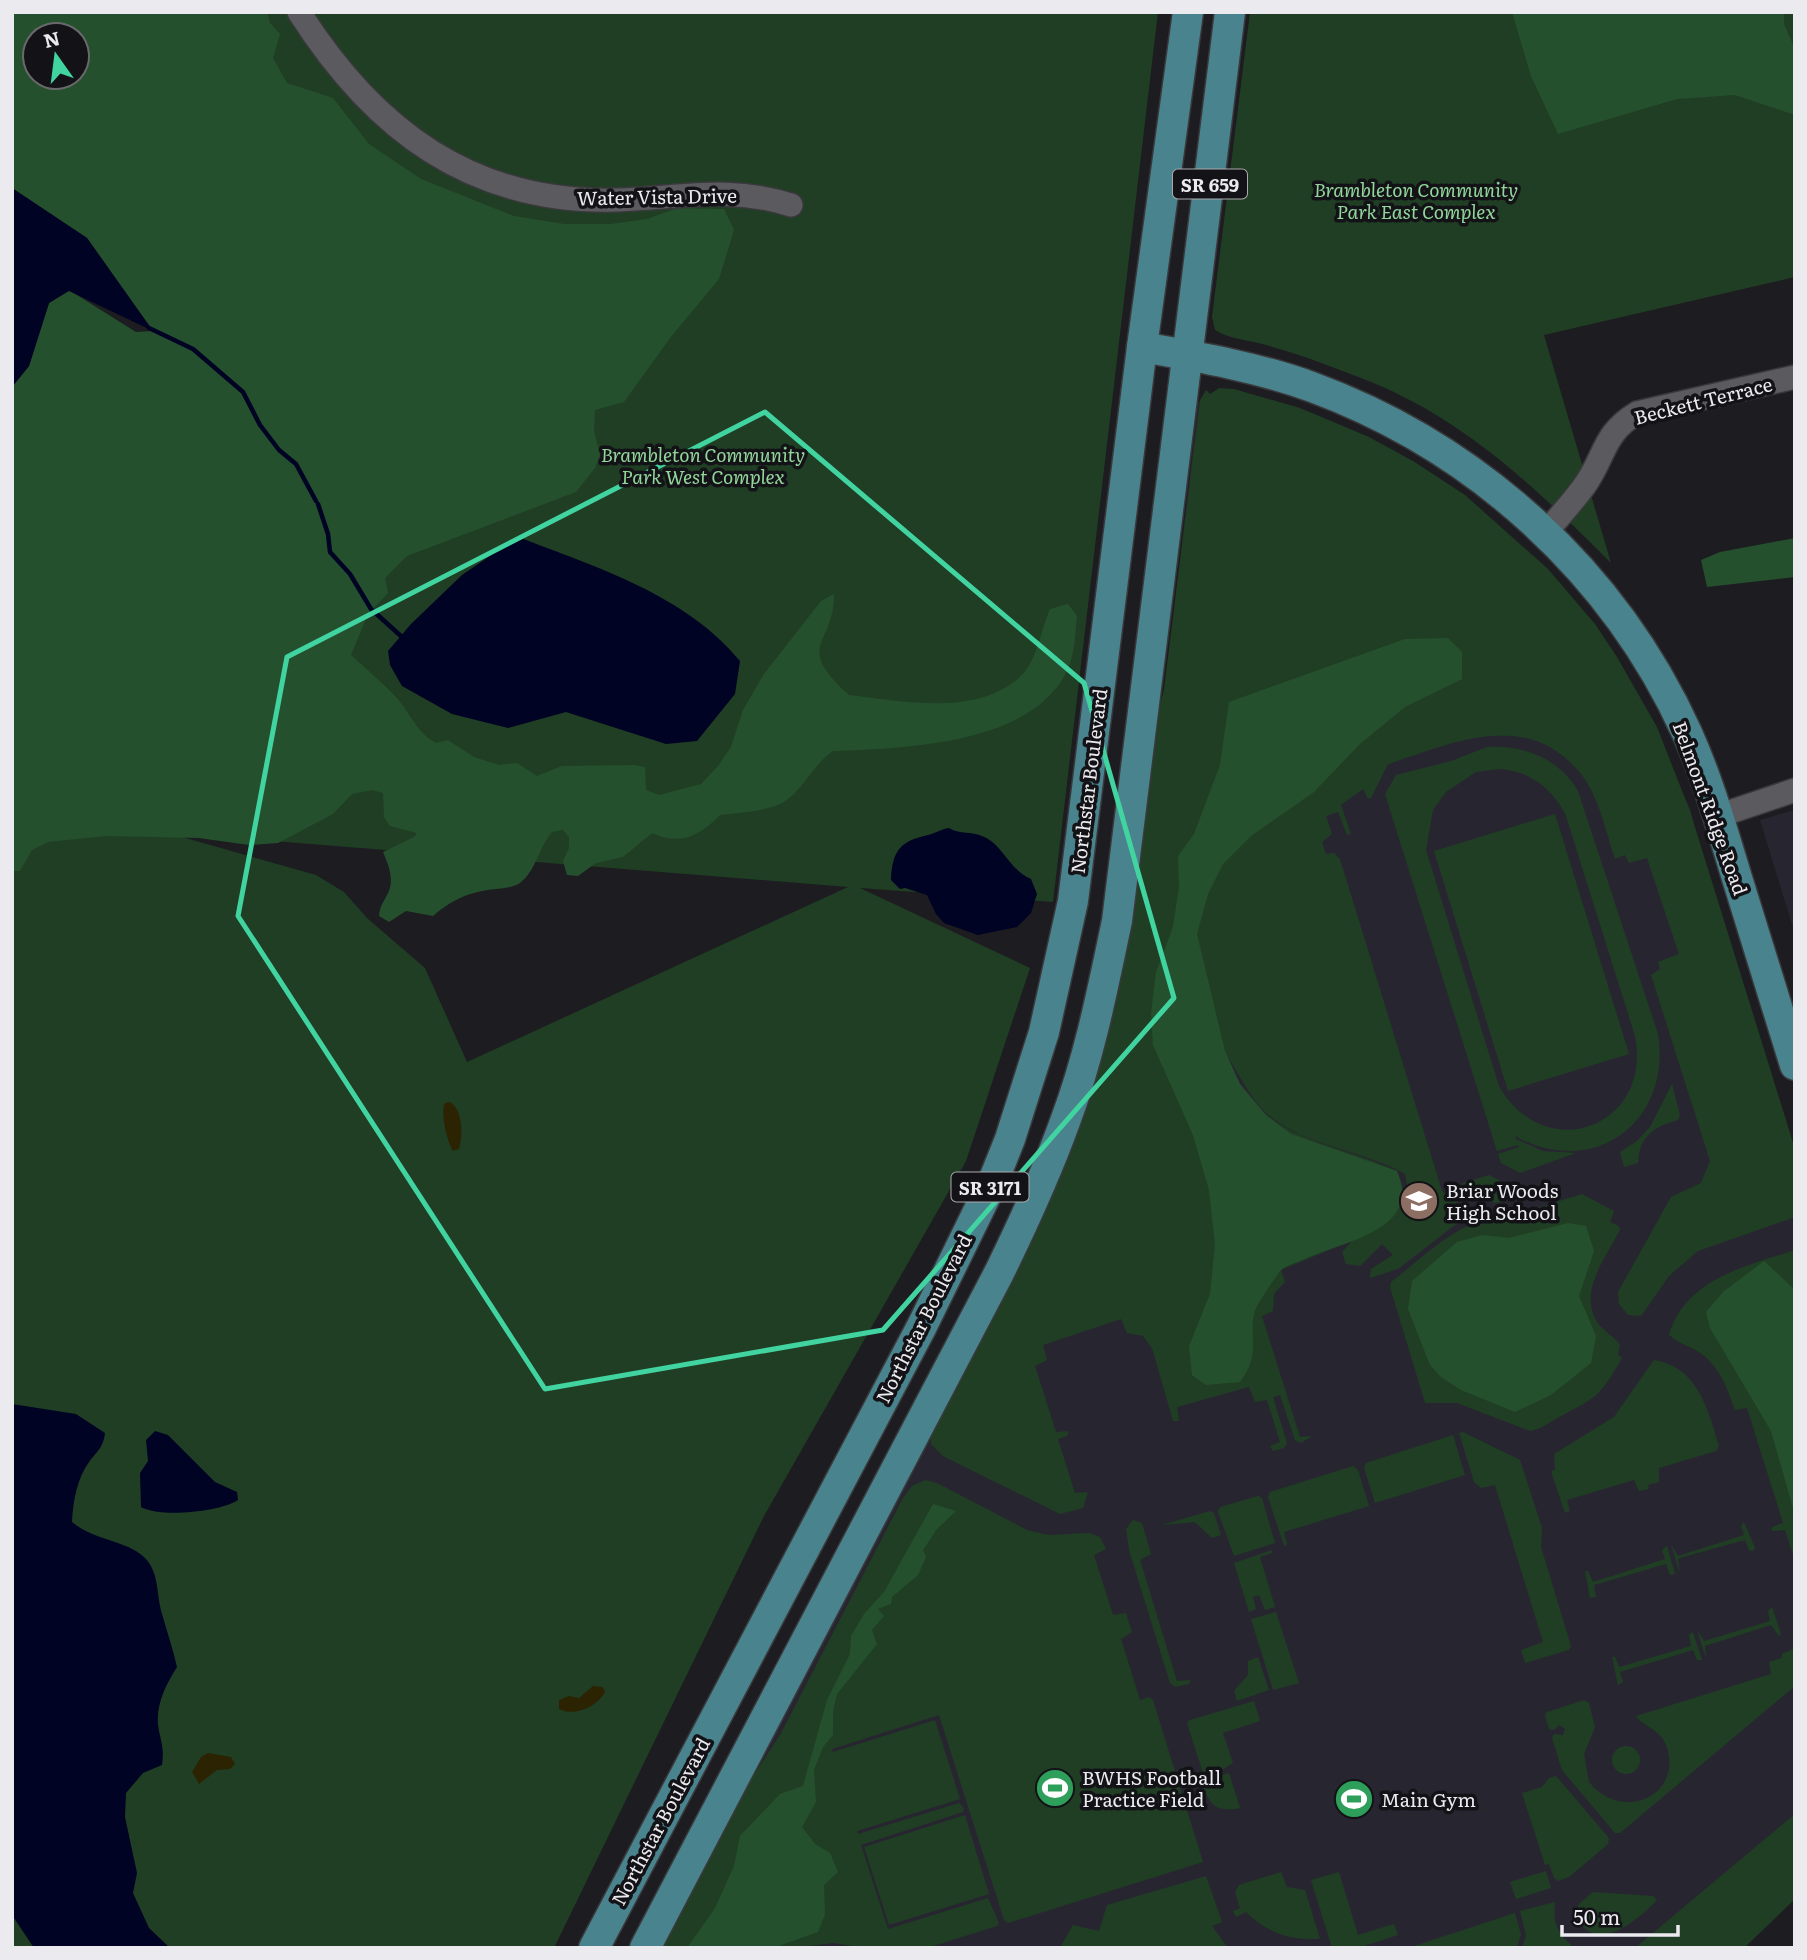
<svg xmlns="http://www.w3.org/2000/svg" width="1807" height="1960" font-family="Literata,serif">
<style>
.built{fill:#272630}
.green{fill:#203e24;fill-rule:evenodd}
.forest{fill:#25502d;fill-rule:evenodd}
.sand{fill:#2b2302}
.water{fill:#000323}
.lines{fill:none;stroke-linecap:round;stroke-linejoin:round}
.stream{stroke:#000323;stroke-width:4.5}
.minor-casing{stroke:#39393c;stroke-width:26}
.major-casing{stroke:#39393c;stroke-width:33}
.minor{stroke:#5a5a5f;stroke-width:23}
.major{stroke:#49838d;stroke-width:30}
.marked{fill:none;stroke:#41d4a1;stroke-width:5;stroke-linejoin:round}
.labels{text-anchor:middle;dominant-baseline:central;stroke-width:7;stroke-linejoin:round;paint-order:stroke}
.shield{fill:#131317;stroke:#aaaaae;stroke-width:2}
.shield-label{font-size:18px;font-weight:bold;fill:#ebeaee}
.park-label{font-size:19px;font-style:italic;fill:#93d69b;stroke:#131317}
.street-label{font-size:19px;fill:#ebeaee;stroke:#131317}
.poi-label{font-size:19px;fill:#ebeaee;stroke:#131317;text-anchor:start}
</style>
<rect width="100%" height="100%" fill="#1c1c21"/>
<g class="built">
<path d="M1227,391L1634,687L1691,811L1695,833L1795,1157V1899L1744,1948H657L1025,1245L1165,691L1198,402Z"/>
<path d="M1795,810V934L1760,820Z"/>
</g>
<g class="green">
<path d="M12,12H1158L1053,902L860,888L1030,968L966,1161L764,1516L554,1948H12V835H175L316,875L344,892L367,918L425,968L467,1062L848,887L12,820L283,460L77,77V35H35Z"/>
<path d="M1250,12H1795V277L1544,335L1611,563C1539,491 1467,421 1371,382C1336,368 1302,355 1266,345C1249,340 1229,339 1215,330L1212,317Z"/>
<path d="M1219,388L1234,389L1300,408L1369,437L1413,461L1465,495L1548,569L1595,624L1617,657L1657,727L1690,811L1795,1149V1217L1698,1251L1669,1276L1641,1316L1628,1315L1619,1304L1618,1292L1671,1197L1701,1183L1710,1161L1651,975L1660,969L1658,962L1679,954L1647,858L1629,863L1625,855L1615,859C1606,832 1599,797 1581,774C1527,708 1455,742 1388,764L1371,798L1368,799L1363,789L1341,805L1351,834L1347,835L1338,812L1326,816L1332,834L1322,842L1326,854L1334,853L1340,859L1442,1191L1459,1204L1477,1214L1455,1225L1398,1269L1370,1278L1371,1269L1393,1255L1382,1244L1360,1266L1346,1264L1342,1252L1353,1240L1281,1270L1285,1282L1274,1294L1273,1311L1262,1316L1300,1437L1312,1436L1301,1443L1295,1440L1280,1395L1273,1397L1287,1443L1284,1448L1273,1451L1270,1446L1280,1442L1267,1400L1255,1402L1249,1387L1177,1407L1179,1421H1173L1152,1348L1143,1336L1127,1333L1121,1319L1043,1345L1047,1360L1035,1366L1056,1432L1069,1431L1067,1436L1058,1439L1075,1493L1088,1492L1083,1508L1060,1514L943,1456L931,1444L930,1434L1044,1204L1164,689L1200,400L1206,390L1210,394ZM1227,1056C1241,1077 1251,1101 1271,1117C1309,1147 1363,1150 1405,1174L1407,1185L1404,1192L1397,1171C1325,1138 1260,1143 1227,1056Z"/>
<path d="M1487,747C1523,745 1559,758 1578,791L1658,1034C1672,1122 1594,1180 1515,1136L1516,1139L1543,1151L1576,1153L1520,1173L1501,1163L1498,1154L1519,1147L1518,1145L1497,1151L1385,794L1396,775L1451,761ZM1499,769C1530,771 1550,787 1565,813L1635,1036C1653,1127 1545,1167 1499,1086L1426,850L1433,810L1446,792L1476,772Z"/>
<path d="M1555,814L1629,1054L1508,1091L1434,851Z"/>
<path d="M1672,1084L1680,1115L1678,1120C1655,1126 1639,1136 1638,1163L1624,1167L1620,1152L1637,1141L1650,1127Z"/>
<path d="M1489,1175L1525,1194L1526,1197L1494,1203L1457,1185Z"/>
<path d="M1582,1194L1614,1211L1610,1222L1619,1226L1620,1230C1606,1257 1578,1292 1597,1322C1604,1332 1614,1336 1620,1345L1618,1355L1622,1358C1596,1405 1591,1398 1549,1423C1544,1426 1539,1429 1530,1431L1457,1403H1425L1390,1287L1391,1282C1420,1260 1451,1228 1487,1219L1492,1222Z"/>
<path d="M1795,1250V1561L1785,1530L1772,1531V1527L1783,1523L1747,1408L1735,1410C1727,1388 1720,1366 1699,1352C1689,1346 1678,1343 1669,1335C1685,1279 1746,1266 1795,1250Z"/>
<path d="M1654,1360C1698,1367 1708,1410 1719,1446L1716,1451L1659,1468V1482L1648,1485L1649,1489L1639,1491L1634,1480L1567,1500L1570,1511L1565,1513L1551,1471L1555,1470L1554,1454L1614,1417Z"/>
<path d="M1463,1432L1520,1460L1542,1528L1541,1547L1571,1646L1569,1650L1525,1663L1521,1650L1543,1642L1495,1485L1481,1488L1474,1482L1459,1433Z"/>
<path d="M1453,1435L1465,1475L1375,1503L1364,1468L1366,1463Z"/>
<path d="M1353,1466L1358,1470L1369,1506L1284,1532L1287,1545L1284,1546L1268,1497L1270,1492Z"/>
<path d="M925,1480L937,1483L1027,1530L1048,1535L1089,1533L1100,1537L1106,1549L1094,1555L1113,1615L1126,1613L1132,1632L1121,1639L1140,1700L1149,1697L1153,1700L1203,1862L1008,1923L1004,1920L939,1715L832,1749L833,1752L935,1720L960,1799L857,1831L858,1834L959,1803L964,1808L963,1812L861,1845L888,1929L988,1898L999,1923L997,1926L927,1948H866L833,1943L793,1948H657L748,1784L780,1735L903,1498L912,1486Z"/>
<path d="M1258,1496L1262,1498L1275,1543L1234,1556L1218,1512L1220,1507Z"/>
<path d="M1210,1511L1214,1513L1221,1535L1212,1538L1195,1522L1162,1525Z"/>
<path d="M1133,1520L1142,1523L1151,1554L1140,1560L1177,1681L1191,1680L1189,1684L1175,1687L1170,1683L1129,1550L1126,1529Z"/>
<path d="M1744,1522L1755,1548L1753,1551L1749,1550L1745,1540L1683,1557L1678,1559L1680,1573L1671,1545L1678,1556L1744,1535L1741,1526Z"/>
<path d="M1667,1546L1675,1574L1670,1575L1666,1564L1594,1585L1596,1597L1590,1598L1585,1571H1588L1593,1582L1665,1559L1662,1550Z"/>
<path d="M1272,1550V1553L1260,1557L1275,1607L1265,1610L1259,1595L1253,1597L1256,1609L1249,1612L1234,1563Z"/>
<path d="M1772,1607L1781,1634L1779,1636L1771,1625L1705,1646L1706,1659L1697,1630L1704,1641L1770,1621L1768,1611Z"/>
<path d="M1276,1612L1299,1683L1273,1690L1251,1619Z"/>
<path d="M1693,1632L1702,1660H1697L1693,1650L1620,1672L1623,1682L1618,1685L1612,1657H1615L1619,1667L1691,1646L1689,1635Z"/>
<path d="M1795,1648V1686L1620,1833H1615L1562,1770L1552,1738L1554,1734L1563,1735L1565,1729L1559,1725L1554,1730L1549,1729L1545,1716L1547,1712L1584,1700L1589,1703L1595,1727L1584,1754L1589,1782C1624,1825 1685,1793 1666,1745C1660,1729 1644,1727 1636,1716L1771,1674L1769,1662L1782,1658V1654Z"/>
<path d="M1258,1657L1269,1690L1237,1701L1234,1691L1248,1675V1661Z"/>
<path d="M1254,1701L1260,1721L1223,1733L1233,1763L1222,1770L1203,1773L1187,1723L1190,1720Z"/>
<circle cx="1626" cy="1760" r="14"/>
<path d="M1229,1773L1240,1808C1215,1813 1208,1803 1201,1781Z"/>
<path d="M1556,1776L1609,1838L1608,1844L1569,1877L1558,1881L1554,1878L1549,1864L1545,1865L1522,1793L1542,1787L1549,1778Z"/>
<path d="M1795,1814V1899L1744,1948H1635Z"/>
<path d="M965,1815L989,1894L889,1925L864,1847Z"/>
<path d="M1546,1871L1551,1888L1516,1899L1510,1882Z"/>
<path d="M1281,1872L1287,1887L1305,1890L1320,1939C1289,1940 1269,1934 1246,1912L1236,1917L1233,1911L1240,1908L1235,1892L1239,1885Z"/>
<path d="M1339,1872L1358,1935L1394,1924L1398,1935L1358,1948H1332L1311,1880Z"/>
<path d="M1206,1876L1222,1922L1212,1926L1228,1948H1060L1073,1925L1099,1931L1107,1905Z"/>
<path d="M1593,1892L1653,1896L1657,1900C1637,1921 1594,1957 1576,1915L1579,1904Z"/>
<path d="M1555,1902C1553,1922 1556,1933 1575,1948H1522L1526,1935L1520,1911Z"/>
<path d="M1515,1913L1521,1934L1517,1948H1408Z"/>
</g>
<g class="forest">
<path d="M12,12H267L270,23L280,34L273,58L287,83L333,98L369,144L421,179L514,216L564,224H611L647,219L678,208L724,209L734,230L719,279L670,338L624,402L595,410L594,431L600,455L595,468L576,492L407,556L385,578L388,593L368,614L351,655C366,669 382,682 396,697C410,713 417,733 436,743L448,740L474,757L499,765L517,763L537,776L562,766L634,765L645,767L646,790L659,795L701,784L718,766L731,747L743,710L764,674L821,601L834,594C835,645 792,644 849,695C902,701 975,717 1020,677C1037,662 1041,629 1050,609L1068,604L1077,616C1075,635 1075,656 1066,673C1029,745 904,748 833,751C814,764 806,785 788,799C774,811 738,813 720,815C700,836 680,846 652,833L623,857L596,863L578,876L567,875L563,861L569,848V837L563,830L552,832C539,847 536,871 520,883C509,890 495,888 482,891C462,895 448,903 433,916L406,911L389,922L379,916C380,906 383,903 387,895C395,881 389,866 383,852L414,837L417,833L390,826L384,817L383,793L372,790L352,794L333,814L278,843L249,845L199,838L106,836L48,842L32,850L20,871H12V387L29,366L49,303L69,290L136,332L153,331L87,238L12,188ZM35,35H77V77H35Z"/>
<path d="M1512,12H1784V24L1795,49V115L1735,95L1677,99L1558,134L1531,76Z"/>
<path d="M1795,538V577L1707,587L1701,560L1720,552Z"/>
<path d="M1448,638L1462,652V679L1405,707L1360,744L1314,792L1251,836L1223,864L1208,894L1197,934L1225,1051L1240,1084L1267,1116L1291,1134L1397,1171C1424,1232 1339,1242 1300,1261C1294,1263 1285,1266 1281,1270C1278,1273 1259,1302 1257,1306C1245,1331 1264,1351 1240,1382L1206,1385L1192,1375L1189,1346L1210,1294L1215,1245L1209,1190L1193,1135L1153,1045L1151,1013L1156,972L1173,927L1179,887L1178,856L1194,834L1220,765L1229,702L1405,639Z"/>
<path d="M1568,1223L1586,1226L1594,1251L1579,1296L1596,1336L1591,1363L1551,1395L1515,1412L1461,1390L1441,1377L1430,1365L1408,1309L1412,1281L1457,1242L1482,1235L1509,1238Z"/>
<path d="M1764,1261L1795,1290V1515L1771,1431L1710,1328L1706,1312L1723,1292Z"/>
<path d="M933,1504L956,1511L937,1529L923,1550L926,1557L918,1575L892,1597L891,1604L878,1609L884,1616L872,1630L877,1644L837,1694L833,1711V1735L823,1747L814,1770L816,1802L802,1827L815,1844L830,1853L838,1872L824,1885L825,1914L818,1932L773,1948H687L715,1908L734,1866L740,1836L780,1794L803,1786L827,1700L850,1654L851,1636L864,1614L884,1592Z"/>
</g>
<g class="sand">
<path d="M450,1102C463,1110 463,1135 459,1149L453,1151C447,1142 440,1112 445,1103Z"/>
<path d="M593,1686L603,1687L605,1692C597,1707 574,1717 559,1709V1700L569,1696L579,1698Z"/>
<path d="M208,1753L231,1757L235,1764L230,1769L217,1770L199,1784L192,1772L201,1757Z"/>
</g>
<g class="water">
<path d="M12,188L87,238L153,331L69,291L49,303L29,366L12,387Z"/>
<path d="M518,537C596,567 686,595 740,661L735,694L697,741L666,744L566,712L508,728L452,714L402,686L390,665L388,651L411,624L462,575Z"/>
<path d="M949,828C961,835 971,831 982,836C1002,843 1010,871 1031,879L1037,894L1031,913L1017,927L978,935L944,923L936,914L927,895L905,888L900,889L891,880C892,850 901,841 928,835C936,833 941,829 949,828Z"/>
<path d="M12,1404L76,1414L105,1433C103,1448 98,1450 89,1462C77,1479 73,1501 72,1522C91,1538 115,1539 136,1551C161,1566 155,1590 162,1614C167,1632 173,1649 177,1667C165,1686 154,1708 159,1731C162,1745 164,1750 162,1765L143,1773L126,1793L125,1817L137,1873L133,1893L149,1928L170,1948H34L12,1915Z"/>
<path d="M155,1431L168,1435L215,1482L237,1492L238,1500C220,1512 160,1518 141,1507L140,1473L148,1461L146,1440Z"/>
</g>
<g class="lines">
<g class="stream">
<path d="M149,328L193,349L243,392L260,425L279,450L296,464L316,501"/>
<path d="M318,504L328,534L330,552L350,574L371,609L402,637"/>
</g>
<g class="minor-casing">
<g id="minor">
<path d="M299,12C374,130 472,204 617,200C681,198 727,185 791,205"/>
<path d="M1545,533C1559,517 1575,500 1587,482C1606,453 1604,433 1637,413L1795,377"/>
<path d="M1718,816L1795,790"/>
</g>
</g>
<g class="major-casing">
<g id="major">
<path d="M1142,347C1199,357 1257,367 1312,387C1477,448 1614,572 1687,733C1708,779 1722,829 1737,878C1756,940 1776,1003 1795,1065"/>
<path d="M594,1948L922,1326L994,1179L1010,1139L1044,1032L1073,901L1142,347L1188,12"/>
<path d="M645,1948L999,1273C1024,1222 1047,1172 1066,1119C1090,1055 1103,987 1117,921L1230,12"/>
</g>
</g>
<use href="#minor" class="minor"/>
<use href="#major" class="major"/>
</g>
<path class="marked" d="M765,412L1084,683L1174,998L883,1330L545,1389L238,916L287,657Z"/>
<defs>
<g id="school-disc" transform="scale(2.0125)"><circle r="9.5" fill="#8d6e63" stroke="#131317"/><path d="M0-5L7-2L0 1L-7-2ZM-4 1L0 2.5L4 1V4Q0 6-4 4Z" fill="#fff"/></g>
<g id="stadium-disc" transform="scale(2.0125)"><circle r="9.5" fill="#2e9e5b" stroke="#131317"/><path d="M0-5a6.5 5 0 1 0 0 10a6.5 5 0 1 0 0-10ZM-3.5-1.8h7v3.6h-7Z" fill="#fff"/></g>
</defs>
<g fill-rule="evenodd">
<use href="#school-disc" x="1419" y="1201"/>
<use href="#stadium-disc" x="1055" y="1788"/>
<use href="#stadium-disc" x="1354" y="1799"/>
</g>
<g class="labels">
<g class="shield">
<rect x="1173" y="169.5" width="74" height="29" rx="5"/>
<rect x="951.5" y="1172.5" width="77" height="29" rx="5"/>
</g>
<g class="shield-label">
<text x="1210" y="184">SR 659</text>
<text x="990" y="1187">SR 3171</text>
</g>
<g class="park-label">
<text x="1416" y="189">Brambleton Community<tspan x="1416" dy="22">Park East Complex</tspan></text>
<text x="703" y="454">Brambleton Community<tspan x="703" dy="22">Park West Complex</tspan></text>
</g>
<g class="street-label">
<text transform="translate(657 196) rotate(-1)">Water Vista Drive</text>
<text transform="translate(1703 400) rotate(-14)">Beckett Terrace</text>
<text transform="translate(1088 781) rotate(-83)">Northstar Boulevard</text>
<text transform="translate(1711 808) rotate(70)">Belmont Ridge Road</text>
<text transform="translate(923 1318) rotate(-63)">Northstar Boulevard</text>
<text transform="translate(660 1821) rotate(-62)">Northstar Boulevard</text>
</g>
<g class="poi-label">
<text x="1446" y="1190">Briar Woods<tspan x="1446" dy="22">High School</tspan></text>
<text x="1082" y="1777">BWHS Football<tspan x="1082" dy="22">Practice Field</tspan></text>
<text x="1381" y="1799">Main Gym</text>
</g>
</g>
<rect width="1807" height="1960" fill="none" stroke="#ebeaee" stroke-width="28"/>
<g transform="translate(56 56) rotate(346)"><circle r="33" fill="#131317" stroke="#69696d" stroke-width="2"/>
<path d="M0-5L12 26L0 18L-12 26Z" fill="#41d4a1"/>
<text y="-10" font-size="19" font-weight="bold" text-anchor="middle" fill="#ebeaee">N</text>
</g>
<path d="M1562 1925v10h116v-10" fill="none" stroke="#ebeaee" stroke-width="3.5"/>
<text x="1573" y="1925" font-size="21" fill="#ebeaee" stroke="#131317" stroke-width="5" paint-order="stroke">50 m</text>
</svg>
